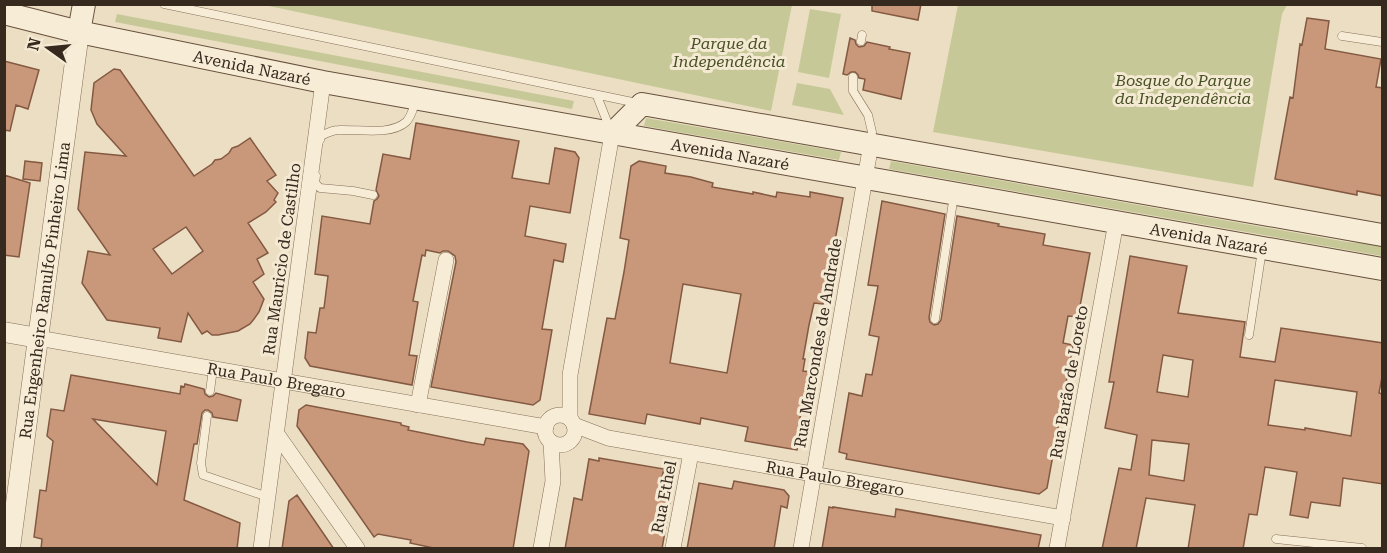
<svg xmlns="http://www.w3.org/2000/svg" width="1387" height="553" font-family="'Roboto Serif',serif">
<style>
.green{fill:#c6c997}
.building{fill:#c9987a;stroke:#835942;stroke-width:1.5;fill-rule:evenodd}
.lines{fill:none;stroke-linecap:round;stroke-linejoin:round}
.service-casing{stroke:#85705b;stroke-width:9}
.minor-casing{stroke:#85705b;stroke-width:16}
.tertiary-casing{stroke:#85705b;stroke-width:21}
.secondary-casing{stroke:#67513e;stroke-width:24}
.service{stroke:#f7ecd6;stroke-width:8}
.minor{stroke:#f7ecd6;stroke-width:15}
.tertiary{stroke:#f7ecd6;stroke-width:20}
.secondary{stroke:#f7ecd6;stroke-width:22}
.labels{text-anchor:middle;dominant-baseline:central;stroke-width:6;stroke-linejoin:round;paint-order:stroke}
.park-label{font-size:16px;font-style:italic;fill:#485126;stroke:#f4e9d2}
.street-label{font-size:16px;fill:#36291e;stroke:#f4e9d2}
</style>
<rect width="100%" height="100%" fill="#ecdec3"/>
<path class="green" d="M264,5h528l-21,106z
M958,5h329l-5,9 -29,173 -320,-55z
M810,9l31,5 -12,64 -31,-6z
M117,14l457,87 -2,8 -457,-87z
M797,83l33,6 14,26 -52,-10z
M646,118l195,34 -2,8 -195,-34z
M891,161l456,81 35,3v11l-493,-87z"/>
<path class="building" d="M872,4h49l-3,16 -46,-9z
M1307,18l22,3 -4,28 56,10 -5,28 7,1v108l-26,-5v4l-82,-16 15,-82 3,1 7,-54 2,1z
M850,38l5,2 1,4 3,3 5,-1 3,-4 23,5 -1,2 21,4 -9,46 -38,-9 2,-11 -6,-1 -1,-3 -3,-3h-4l-4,3 -4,-1z
M4,61l35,9 -11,39 -12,-4 -6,26 -6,-1z
M114,69l6,1 74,106 18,-12 3,-4 6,-1 8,-6 3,-5 6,-2 12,-8 26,37 -9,6 11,12 -4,7 2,2 -10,10 -18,11 20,30 -11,6 7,15 -11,8 11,17 -5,13 -5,7 -4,5 -12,7 -20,4h-6l-5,-4 -5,3 -14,-21 -7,29 -23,-4 2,-10 -53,-8 -25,-37 6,-32 22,4 -32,-46 7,-57 41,4 -29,-32 -6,-14 3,-27zM186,227l17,24 -31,23 -19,-25z
M416,123l103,18 -7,37 37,6 6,-36 20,4 4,6 -9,55 -40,-7 -5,30 41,8 -3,18 -9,-2 -12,69 10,1 -12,70 -7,5 -102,-18 25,-125 -1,-6 -7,-5h-5l-3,2 -14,-3 -1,6 -3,-1 -9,46 5,1 -9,53 8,1 -5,29 -102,-19 -5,-8 3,-26 8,1 4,-25h4l4,-32 -13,-2 7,-58 48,8 4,-23 3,-2 2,-3 -3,-6 7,-36 27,5z
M25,161l17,2 -2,18 -17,-2z
M639,161l27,5 -1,7 26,4 22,6 -1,4 41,7v-2l23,5 1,-5 33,5v-5l33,6 -20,106 -9,-1 -5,22 -6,34h2l-2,12 8,1 -3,15h-2l-6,31 2,1 -5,31 -52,-9 3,-14 -47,-9 -1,6 -53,-10 -2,10 -56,-10 18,-96 8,1 9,-47 5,-32 -9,-2 11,-72zM683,284l58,10 -14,79 -57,-10z
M4,175l26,8 -11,74 -15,-2z
M882,201l63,13 -16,104 1,4 4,3 4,-1 3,-4 16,-104 42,8 -1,2 47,8 -2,11 47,8 -12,64 -10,-1 -5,27 10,2 -26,143 -8,6 -193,-35 1,-5 -8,-2 10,-59 13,3 4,-22 6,1 7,-38 -10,-2 9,-49 -10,-1z
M1130,256l57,10 -9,47 67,9 -5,35 35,5 6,-34 102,15v29l-4,21 4,1v90l-40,-6 -3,28 -29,-4 -3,16 -18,-3 7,-43 -32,-5 -8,48 -8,-1 -6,35h-55l7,-44 -49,-7 -10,51h-34l17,-81 12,2 6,-35 -32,-7 9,-46h-5zM1163,355l30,5 -5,37 -31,-5zM1275,380l82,12 -6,44 -46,-8v2l-37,-5zM1152,440l37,4 -5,37 -35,-6z
M71,375l109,19 1,-8 3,1 1,-3 19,5 1,5 4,3 4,-1 3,-3 25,7 -4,21 -24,-4 -1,-4 -4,-3h-3l-3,3 -5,31h-3l-10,56 56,23 -3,26h-196l1,-10 -8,-2 6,-47 6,1 7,-50 -6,-5 4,-27 13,2zM93,419l73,12 -9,54z
M306,405l95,18v2l8,2 -1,3 59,12 17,3 2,-7 37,6 6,7 -16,98h-75l-28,-6 1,-3 -33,-6 -4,3 -77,-111 2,-16z
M599,458l65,11 -2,8 12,2 -12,70h-97l9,-51 8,2 7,-41 10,2z
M734,481l50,9 5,6 -2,12 -6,-2 -7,43h-87l12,-66 33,6z
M297,495l24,35 13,19h-52l7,-48z
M829,507l4,1v-1l62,10 1,-8 145,26 -3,14h-216z"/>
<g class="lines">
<defs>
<path id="service" d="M164,4l473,99
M1342,36l40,6
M861,41l1,-6
M853,77v14l15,24 4,17 -1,10
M597,96l13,33
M320,140l1,-4c6,-3 11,-6 18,-6 19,-1 51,6 67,-8 6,-6 7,-14 10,-22
M316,176l-1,7 5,5 33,3 20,4
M935,319l19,-124
M1249,335l13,-85
M210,391l3,-22
M207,416l-6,47 2,12 65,22
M1276,539l86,9"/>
<g id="minor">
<path id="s1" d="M38,338l508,89"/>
<path d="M418,405l28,-145"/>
<circle cx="560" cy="430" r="15"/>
<path d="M570,419v-44l42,-241"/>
<path id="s2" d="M574,425l34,13 455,80"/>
<path d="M277,434l80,114"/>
<path d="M261,548l62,-466"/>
<path d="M541,548l12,-67 -2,-39"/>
<path d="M673,548l18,-95"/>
<path d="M801,548l70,-404"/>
<path d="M1057,548l59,-326"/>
</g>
<g id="tertiary">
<path d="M4,332l34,6"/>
<path id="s3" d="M10,548l69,-516"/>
</g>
<g id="secondary">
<path id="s4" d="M4,13l75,19 244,50 1059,187"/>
<path d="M79,32l5,-28"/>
<path d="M612,134l30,-30 740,131"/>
</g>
</defs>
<use href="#service" class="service-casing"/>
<use href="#minor" class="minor-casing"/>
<use href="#tertiary" class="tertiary-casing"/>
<use href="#secondary" class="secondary-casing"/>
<use href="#service" class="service"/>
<use href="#minor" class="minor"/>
<use href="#tertiary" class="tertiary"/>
<use href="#secondary" class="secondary"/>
</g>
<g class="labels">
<g class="park-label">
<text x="729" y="43">Parque da<tspan x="729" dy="18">Independência</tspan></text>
<text x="1183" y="80">Bosque do Parque<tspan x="1183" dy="18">da Independência</tspan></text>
</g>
<g class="street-label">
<text stroke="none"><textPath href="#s4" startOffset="254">Avenida Nazaré</textPath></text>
<text stroke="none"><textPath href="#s4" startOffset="740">Avenida Nazaré</textPath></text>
<text stroke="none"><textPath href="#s4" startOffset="1226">Avenida Nazaré</textPath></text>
<text transform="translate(282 259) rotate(-82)">Rua Mauricio de Castilho</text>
<text stroke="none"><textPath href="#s3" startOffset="260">Rua Engenheiro Ranulfo Pinheiro Lima</textPath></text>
<text transform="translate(818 343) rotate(-80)">Rua Marcondes de Andrade</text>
<text stroke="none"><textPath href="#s1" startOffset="242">Rua Paulo Bregaro</textPath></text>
<text transform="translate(1069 382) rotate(-80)">Rua Barão de Loreto</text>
<text stroke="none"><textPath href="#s2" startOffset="267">Rua Paulo Bregaro</textPath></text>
<text transform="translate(664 497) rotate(-79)">Rua Ethel</text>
</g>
</g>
<rect width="1387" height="553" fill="none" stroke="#36291e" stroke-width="12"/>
<g transform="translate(48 48) rotate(285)" stroke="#f4e9d2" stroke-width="4.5" paint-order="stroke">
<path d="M0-4.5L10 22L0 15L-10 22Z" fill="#36291e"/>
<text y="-9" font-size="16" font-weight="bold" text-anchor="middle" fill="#36291e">N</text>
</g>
</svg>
